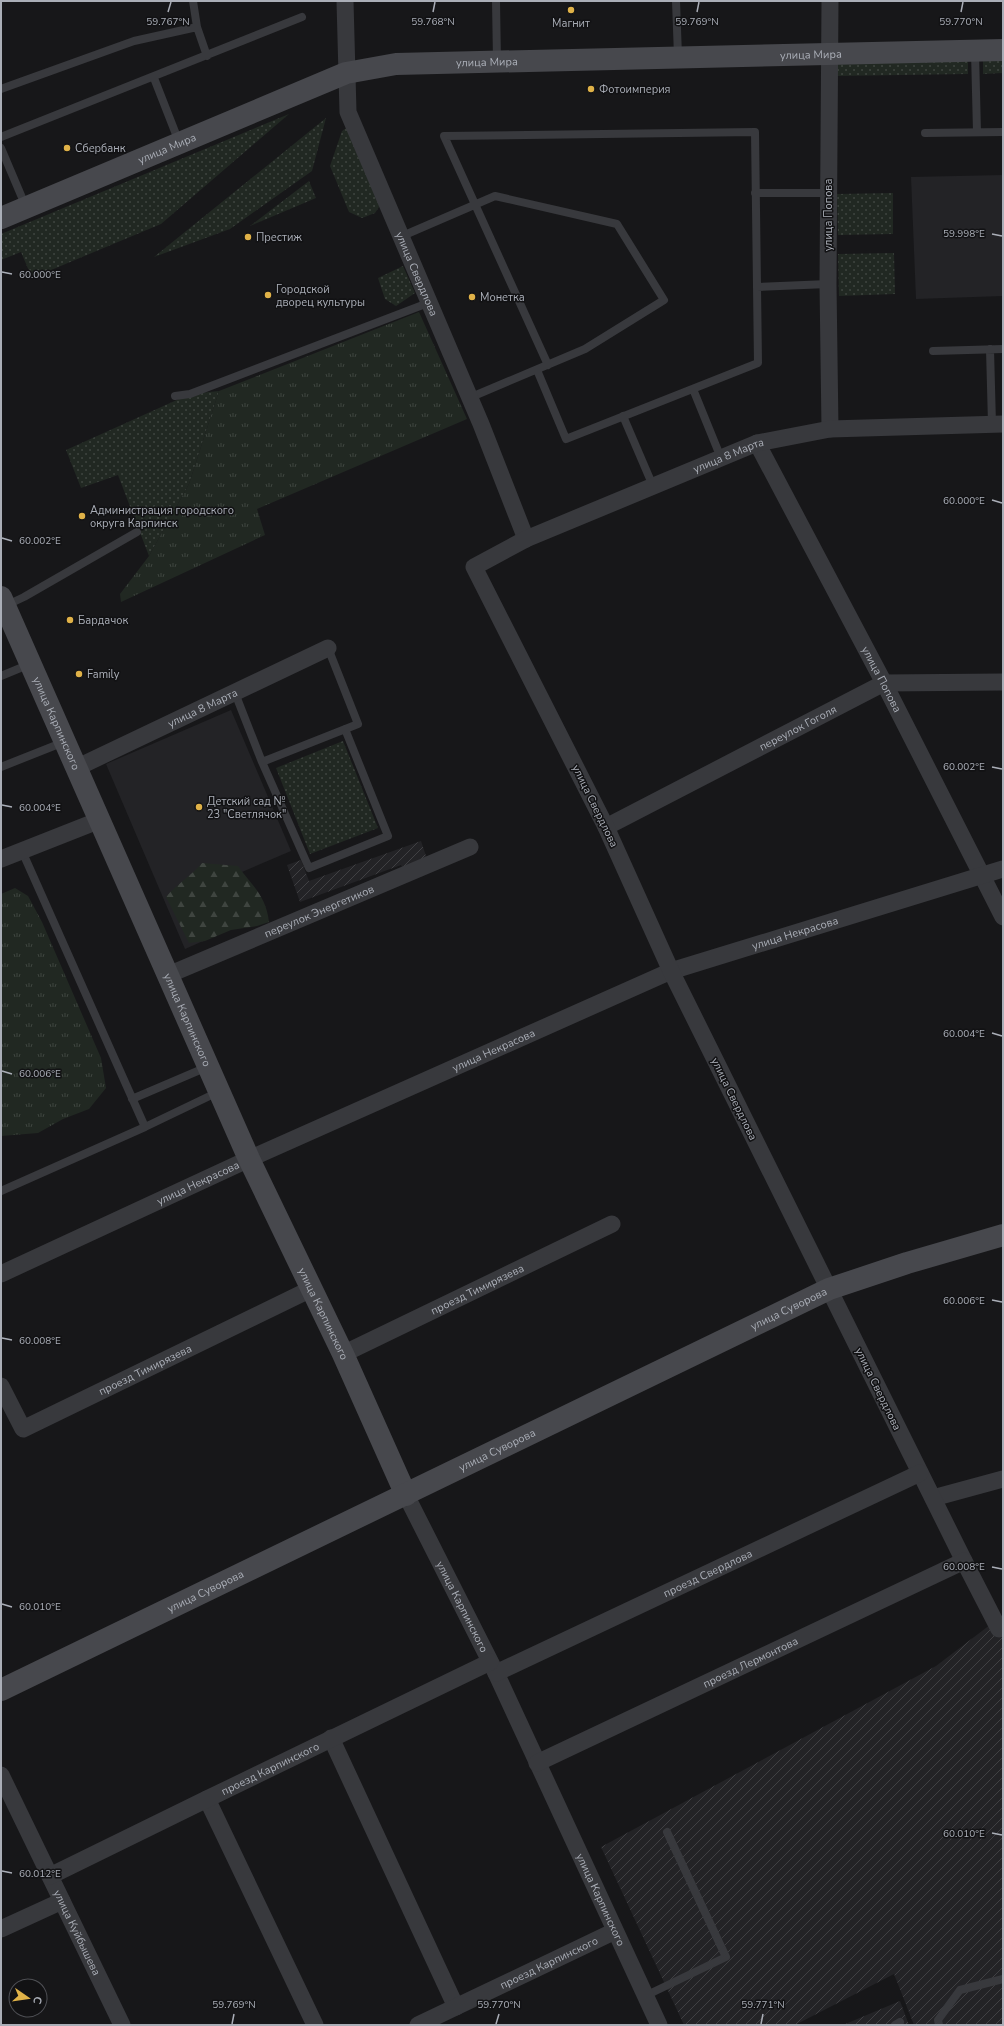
<svg xmlns="http://www.w3.org/2000/svg" width="1004" height="2026" font-family="'Nunito Sans',sans-serif">
<style>
.built{fill:#232326}
.industrial{fill:url(#industrial-furrows)}
.grass{fill:url(#grass-dots)}
.forest{fill:url(#forest-firs)}
.park{fill:url(#park-tufts)}
.lines{fill:none;stroke-linecap:round;stroke-linejoin:round}
.lane{stroke:#38393d;stroke-width:8}
.street{stroke:#38393d;stroke-width:17}
.secondary{stroke:#47484d;stroke-width:22}
.ticks{fill:none;stroke:#aaaeb7;stroke-width:1.5}
.poi-dot{fill:#e0b248;stroke:#121214;stroke-width:1.5}
.labels{text-anchor:middle;dominant-baseline:central;stroke-width:3;stroke-linejoin:round;paint-order:stroke}
.poi-label{font-size:11px;fill:#aaaeb7;stroke:#121214;text-anchor:start}
.street-label{font-size:11px;fill:#aaaeb7;stroke:#121214}
.ticks-label{font-size:10px;text-anchor:middle;fill:#aaaeb7;stroke:#121214;stroke-width:3;stroke-linejoin:round;paint-order:stroke}
</style>
<defs>
<pattern id="industrial-furrows" width="10" height="10" patternUnits="userSpaceOnUse"><rect width="10" height="10" fill="#232326"/><path d="M-1 1l2-2M0 10L10 0M9 11l2-2" fill="none" stroke="#404043"/></pattern>
<pattern id="grass-dots" width="8" height="8" patternUnits="userSpaceOnUse"><rect width="8" height="8" fill="#212822"/><path d="M2 2h.1M6 6h.1" fill="none" stroke="#3f4540" stroke-width="1.8" stroke-linecap="round"/></pattern>
<pattern id="forest-firs" width="22" height="20" patternUnits="userSpaceOnUse"><rect width="22" height="20" fill="#212822"/><path d="M5 1l3.5 6h-7zM16 11l3.5 6h-7z" fill="#3f4540"/></pattern>
<pattern id="park-tufts" width="24" height="20" patternUnits="userSpaceOnUse"><rect width="24" height="20" fill="#212822"/><path d="M3 7l-1-3M5 7V3M7 7l1-3M15 17l-1-3M17 17v-4M19 17l1-3" fill="none" stroke="#3f4540"/></pattern>
</defs>
<rect width="100%" height="100%" fill="#171719"/>
<path class="built" d="M1003,175v121l-87,3 -5,-122z
M231,710l60,141 -49,21 18,44 -75,33 -79,-185z"/>
<path class="industrial" d="M421,841l7,21 -24,9 -3,-6 -101,37 -13,-37 14,-5 8,21z
M1003,1615v410h-89l-20,-51 -99,51h-111l-83,-178 335,-181z
M900,2001l9,24h-66z"/>
<path class="grass" d="M1003,60v13l-20,1v-13z
M968,61v13l-132,2 -1,-13z
M289,114l-128,110 -129,54 -11,-26 -20,8v-26z
M326,118l-14,53 -82,58 -76,28z
M349,126l32,78 -6,9 -13,5 -13,-6 -19,-46 12,-35z
M309,181l7,17 -66,28z
M893,193v41l-55,1 -1,-41z
M894,253l1,41 -56,2 -1,-42z
M403,266l12,27 -19,13 -11,-7 -7,-21z
M219,391l-30,93 -40,72 -31,-81 -37,13 -15,-38 124,-56z
M343,741l35,87 -68,26 -34,-86z"/>
<path class="forest" d="M202,863l36,3c14,20 28,29 31,56l-12,4 -26,4 -26,11 -16,2 -23,-46c11,-13 25,-21 36,-34z"/>
<path class="park" d="M419,312l48,107 -210,90 8,26 -144,67 -1,-8 29,-38 40,-72 30,-93z
M15,888l13,8 14,26 59,136 5,30 -17,21 -26,10 -25,14 -37,3v-242z"/>
<g class="lines">
<path class="lane" d="M193,1l4,26 10,29
M496,1l1,60
M676,1l2,55
M975,52l2,80
M154,78l25,64
M1,89l133,-48 63,-14
M925,133l78,-1
M1,137l301,-120
M1,148l25,59
M755,193h74
M400,237l95,-41 122,28 47,76 -79,49 -116,49
M757,287l71,-3
M990,349l2,75
M933,351l70,-2
M537,370l29,69 192,-76 -3,-231 -311,4 104,229
M693,389l28,69
M175,396l15,-2 238,-91
M623,416l30,70
M5,606l19,-9 113,-65
M1,676l29,-12
M235,693l27,69 96,-38 -30,-76
M262,762l47,106 79,-32 -43,-107
M1,767l63,-25
M132,1099l75,-32
M145,1127l73,-35
M1,1191l144,-64 -123,-276
M645,1996l81,-39 -59,-125
M895,2025l5,-3
M939,2025l-1,-5 22,-30 43,-11"/>
<g class="street">
<path id="s1" d="M345,1l3,111 133,312 45,115"/>
<path d="M830,1l-2,283 2,145"/>
<path id="s2" d="M757,443l127,240 119,234"/>
<path id="s3" d="M76,768l252,-120"/>
<path id="s4" d="M606,827l278,-144 119,-1"/>
<path d="M1,859l99,-39"/>
<path id="s5" d="M168,975l302,-128"/>
<path id="s6" d="M1,1274l248,-115 422,-188 332,-102"/>
<path id="s7" d="M343,1354l269,-130"/>
<path id="s8" d="M1,1386l22,43 288,-140"/>
<path id="s9" d="M406,1495l90,178 163,352"/>
<path d="M933,1498l70,-19"/>
<path id="s10" d="M999,1629l-35,-68 -293,-590 -65,-144 -132,-260 52,-28 231,-96 73,-14 173,-5"/>
<path id="s11" d="M496,1673l424,-200"/>
<path d="M331,1738l125,269"/>
<path id="s12" d="M537,1763l427,-202"/>
<path id="s13" d="M1,1775l121,250"/>
<path d="M207,1799l108,226"/>
<path id="s14" d="M50,1876l157,-77 283,-137"/>
<path d="M1,1929l61,-28"/>
<path id="s15" d="M418,2025l197,-94"/>
</g>
<g class="secondary">
<path id="s16" d="M1,218l345,-145 50,-9 607,-14"/>
<path id="s17" d="M1,597l248,562 94,195 63,141"/>
<path id="s18" d="M1,1690l828,-401 78,-26 96,-28"/>
</g>
</g>
<path class="ticks" d="M168,12l3,-10M433,12l2,-10M697,12l2,-10M961,12l2,-10M992,234l10,2M2,272l10,2M992,500l10,3M2,538l10,3M992,767l10,2M2,805l10,2M992,1033l10,3M2,1071l10,3M992,1300l10,2M2,1338l10,2M992,1567l10,2M2,1604l10,3M992,1833l10,2M2,1871l10,2M232,2024l2,-10M496,2024l3,-10M761,2024l2,-10"/>
<g class="poi-dot">
<circle cx="571" cy="10" r="4"/>
<circle cx="591" cy="89" r="4"/>
<circle cx="67" cy="148" r="4"/>
<circle cx="248" cy="237" r="4"/>
<circle cx="268" cy="295" r="4"/>
<circle cx="472" cy="297" r="4"/>
<circle cx="82" cy="516" r="4"/>
<circle cx="70" cy="620" r="4"/>
<circle cx="79" cy="674" r="4"/>
<circle cx="199" cy="807" r="4"/>
</g>
<g class="labels">
<g class="poi-label">
<text x="571" y="23" text-anchor="middle">Магнит</text>
<text x="599" y="89">Фотоимперия</text>
<text x="75" y="148">Сбербанк</text>
<text x="256" y="237">Престиж</text>
<text x="276" y="289">Городской<tspan x="276" dy="13">дворец культуры</tspan></text>
<text x="480" y="297">Монетка</text>
<text x="90" y="510">Администрация городского<tspan x="90" dy="13">округа Карпинск</tspan></text>
<text x="78" y="620">Бардачок</text>
<text x="87" y="674">Family</text>
<text x="207" y="801">Детский сад №<tspan x="207" dy="13">23 "Светлячок"</tspan></text>
</g>
<g class="street-label">
<text stroke="none"><textPath href="#s16" startOffset="840">улица Мира</textPath></text>
<text stroke="none"><textPath href="#s16" startOffset="516">улица Мира</textPath></text>
<text stroke="none"><textPath href="#s16" startOffset="180">улица Мира</textPath></text>
<text transform="translate(828 215) rotate(-90)">улица Попова</text>
<text stroke="none"><textPath href="#s1" startOffset="287">улица Свердлова</textPath></text>
<text stroke="none"><textPath href="#s10" startOffset="1463">улица 8 Марта</textPath></text>
<text stroke="none"><textPath href="#s2" startOffset="267">улица Попова</textPath></text>
<text stroke="none"><textPath href="#s3" startOffset="140">улица 8 Марта</textPath></text>
<text stroke="none"><textPath href="#s17" startOffset="138">улица Карпинского</textPath></text>
<text stroke="none"><textPath href="#s4" startOffset="216">переулок Гоголя</textPath></text>
<text transform="translate(595 806) rotate(64)">улица Свердлова</text>
<text stroke="none"><textPath href="#s5" startOffset="164">переулок Энергетиков</textPath></text>
<text stroke="none"><textPath href="#s6" startOffset="865">улица Некрасова</textPath></text>
<text stroke="none"><textPath href="#s17" startOffset="462">улица Карпинского</textPath></text>
<text stroke="none"><textPath href="#s6" startOffset="541">улица Некрасова</textPath></text>
<text transform="translate(734 1099) rotate(64)">улица Свердлова</text>
<text stroke="none"><textPath href="#s6" startOffset="217">улица Некрасова</textPath></text>
<text stroke="none"><textPath href="#s7" startOffset="149">проезд Тимирязева</textPath></text>
<text stroke="none"><textPath href="#s18" startOffset="875">улица Суворова</textPath></text>
<text stroke="none"><textPath href="#s17" startOffset="786">улица Карпинского</textPath></text>
<text stroke="none"><textPath href="#s8" startOffset="184">проезд Тимирязева</textPath></text>
<text transform="translate(878 1389) rotate(64)">улица Свердлова</text>
<text stroke="none"><textPath href="#s18" startOffset="551">улица Суворова</textPath></text>
<text stroke="none"><textPath href="#s11" startOffset="234">проезд Свердлова</textPath></text>
<text stroke="none"><textPath href="#s18" startOffset="227">улица Суворова</textPath></text>
<text stroke="none"><textPath href="#s9" startOffset="125">улица Карпинского</textPath></text>
<text stroke="none"><textPath href="#s12" startOffset="236">проезд Лермонтова</textPath></text>
<text stroke="none"><textPath href="#s14" startOffset="245">проезд Карпинского</textPath></text>
<text stroke="none"><textPath href="#s9" startOffset="449">улица Карпинского</textPath></text>
<text stroke="none"><textPath href="#s13" startOffset="175">улица Куйбышева</textPath></text>
<text stroke="none"><textPath href="#s15" startOffset="145">проезд Карпинского</textPath></text>
</g>
</g>
<g class="ticks-label">
<text x="168" y="25">59.767°N</text>
<text x="433" y="25">59.768°N</text>
<text x="697" y="25">59.769°N</text>
<text x="961" y="25">59.770°N</text>
<text x="964" y="237">59.998°E</text>
<text x="40" y="278">60.000°E</text>
<text x="964" y="504">60.000°E</text>
<text x="40" y="544">60.002°E</text>
<text x="964" y="770">60.002°E</text>
<text x="40" y="811">60.004°E</text>
<text x="964" y="1037">60.004°E</text>
<text x="40" y="1077">60.006°E</text>
<text x="964" y="1304">60.006°E</text>
<text x="40" y="1344">60.008°E</text>
<text x="964" y="1570">60.008°E</text>
<text x="40" y="1610">60.010°E</text>
<text x="964" y="1837">60.010°E</text>
<text x="40" y="1877">60.012°E</text>
<text x="234" y="2008">59.769°N</text>
<text x="499" y="2008">59.770°N</text>
<text x="763" y="2008">59.771°N</text>
</g>
<rect width="1004" height="2026" fill="none" stroke="#aaaeb7" stroke-width="4"/>
<g transform="translate(28 1998) rotate(103)"><circle r="19" fill="#121214" stroke="#4f5055"/>
<path d="M0-3L7 15L0 10L-7 15Z" fill="#e0b248"/>
<text y="-6" font-size="11" font-weight="bold" text-anchor="middle" fill="#aaaeb7">С</text>
</g>
</svg>
